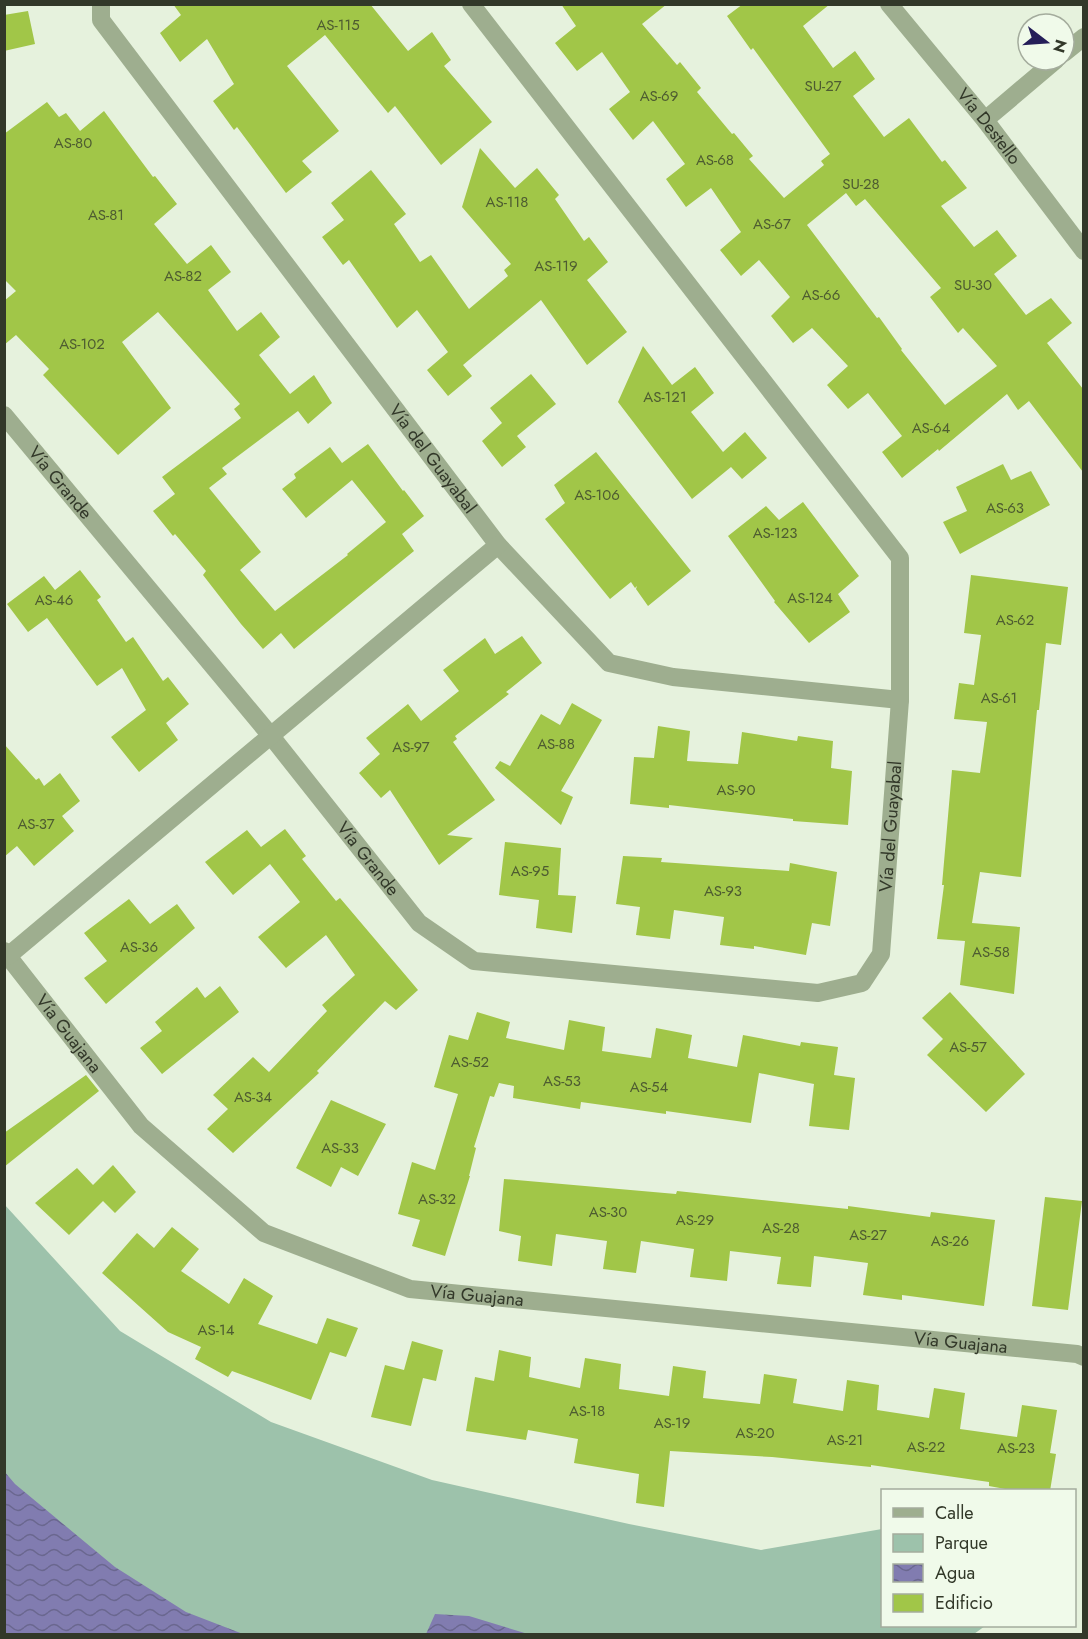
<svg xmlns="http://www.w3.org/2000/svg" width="1088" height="1639" font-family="Jost,sans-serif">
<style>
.green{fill:#9dc2ab}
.water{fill:url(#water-waves)}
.building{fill:#a1c648;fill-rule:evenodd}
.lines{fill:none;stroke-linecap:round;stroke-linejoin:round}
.street{stroke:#9eae8f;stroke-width:18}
.labels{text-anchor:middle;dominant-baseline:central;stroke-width:4.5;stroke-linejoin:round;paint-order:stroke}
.number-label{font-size:15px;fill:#4e5c31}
.street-label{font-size:18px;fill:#323829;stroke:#f0faea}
</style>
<defs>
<pattern id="water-waves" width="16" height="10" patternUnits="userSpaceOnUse" patternTransform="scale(1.5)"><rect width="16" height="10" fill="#817cb0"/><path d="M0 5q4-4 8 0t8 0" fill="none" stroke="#6a678f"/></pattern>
</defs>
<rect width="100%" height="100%" fill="#e6f2dd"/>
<path class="green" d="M4,1204l116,127 151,91 161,58 197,44 132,26 121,-21v97h103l-11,8h-969z"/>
<path class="water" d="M4,1471l11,13 100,83 71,45 57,22h-238z
M435,1614l34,2 59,18h-102z"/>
<path class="building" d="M173,4h197l38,47 24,-19 19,28 -7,6 48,56 -51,43 -46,-59 -7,7 -63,-78 -38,31 52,65 -37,30 10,11 -26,21 -49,-66 -3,3 -21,-29 21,-17 -27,-45 -27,23 -20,-29 21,-18z
M561,4h106l-25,20 35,41 3,-3 21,26 -4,4 35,42 2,-1 19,23 -4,3 35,39 40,-33 -3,-4 9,-7 -77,-106 -2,2 -24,-34 16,-12h87l-27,22 30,42 22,-17 20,28 -22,17 31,41 25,-19 33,44 3,-2 22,28 -26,18 33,41 23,-17 20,26 -23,18 32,41 25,-17 21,25 -25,20 36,46v83l-54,-71 -11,9 -11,-16 -68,57 -1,-2 -36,29 -20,-26 20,-16 -34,-43 -20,16 -21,-24 21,-19 -36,-38 -19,15 -22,-27 19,-19 -31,-37 -18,16 -21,-26 21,-18 -30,-44 -25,19 -20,-28 19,-15 -32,-43 -20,19 -24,-31 21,-17 -28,-40 -25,19 -22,-28 21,-17zM846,193l10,13 9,-7 76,89 -11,9 28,36 5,-5 34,38 -52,39 -44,-55 1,-1 -23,-32 -2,1 -70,-93z
M28,11l7,33 -31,7v-36z
M47,102l12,15 7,-4 14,18 24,-20 49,66 2,-1 22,28 -23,20 33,40 24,-19 20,27 -23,18 29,41 24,-19 19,25 -21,18 31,39 24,-19 18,28 -24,21 -10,-13 -76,57 5,6 -18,14 52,64 -21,18 35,41 73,-56 -1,-1 39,-32 -34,-42 -46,38 -24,-29 14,-11 -2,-4 36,-27 12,16 26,-19 35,47 1,-1 20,26 -22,18 12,17 -120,98 -13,-16 -18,16 -22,-25 -38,-49 3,-4 -31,-37 -2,2 -20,-25 22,-17 -13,-17 79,-59 -7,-9 6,-5 -82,-92 -36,30 49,66 -53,47 -75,-80 6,-6 -33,-34 -12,10v-44l12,-10 -12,-12v-145z
M480,148l35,40 22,-20 22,27 -4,4 29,42 5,-4 19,25 -21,18 40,52 -40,33 -46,-65 -78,65 9,11 -24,20 -21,-26 21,-18 -31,-42 -20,18 -48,-68 -6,5 -21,-28 22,-17 -13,-17 40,-33 35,44 -12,10 26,38 11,-7 38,54 39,-33 -4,-6 7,-6 -49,-57z
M643,346l29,39 23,-18 19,26 -23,19 32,40 22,-20 22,26 -25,21 -11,-12 -39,32 -74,-97z
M531,374l25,30 -39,32 9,11 -24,20 -20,-26 20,-18 -12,-15z
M596,452l95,119 -43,35 -12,-17 1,-3 -2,2 -4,-6 -21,17 -65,-80 20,-16 -11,-18z
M1003,464l8,16 20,-9 19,34 -90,49 -17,-32 24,-11 -11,-24z
M803,502l56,74 -21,18 12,18 -41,31 -35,-41 1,-1 -47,-65 38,-30 13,14z
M80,570l21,27 -4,3 29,42 7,-5 30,44 5,-4 21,27 -23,19 12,17 -39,32 -28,-35 35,-27 -24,-42 -25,18 -50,-68 -19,14 -21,-28 37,-28 11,14z
M971,575l97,12 -7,58 -15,-2 -7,67h-2l-16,167 -41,-5 -8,51 48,4 -6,67 -54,-9 5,-44 -28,-2 7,-54h-2l10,-115 28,3 7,-51 -33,-3 5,-36 15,2 7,-50 -17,-2z
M522,636l20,27 -36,29 3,2 -54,42 2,3 -4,3 42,58 -48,35 26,3 -34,27 -49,-75 -9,8 -22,-25 21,-19 -14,-16 42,-34 13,17 38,-30 -16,-21 42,-32 10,16z
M572,703l30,17 -41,71 12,6 -12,28 -66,-57 5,-7 10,5 31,-52 19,11z
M658,726l32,5 -3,30 51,3 4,-32 55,9 1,-5 35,5 -2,27 21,3 -4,54 -55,-4v-2l-124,-14v3l-39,-4 4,-47 20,1z
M4,744l32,36 3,-2 5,8 16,-13 20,28 -18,15 12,15 -40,35 -17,-20 -13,11z
M285,829l21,27 -4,3 34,42 4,-3 78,92 -22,20 -11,-9 -68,70 2,2 -86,80 -26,-24 21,-20 -15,-14 40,-38 16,15 58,-61 -5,-6 33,-30 -29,-40 -40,33 -28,-31 42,-35 -30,-38 -37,31 -28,-33 42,-32 14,17z
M505,842l56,6 -3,47 18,1 -4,37 -36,-5 3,-28 -40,-5z
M623,856l39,2 -1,4 128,9 1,-8 47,9 -7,54 -18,-3 -6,32 -52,-9v3l-34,-4 4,-28 -50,-7 -4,29 -34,-4 4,-28 -24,-3z
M129,899l21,25 27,-20 18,24 -89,76 -22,-26 23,-17 -23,-28z
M220,986l19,26 -77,62 -22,-26 22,-17 -7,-9 42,-35 8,11z
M950,992l75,82 -39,38 -59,-57 16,-16 -21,-21z
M477,1012l33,10 -4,16 58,12 5,-30 36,7 -3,24 49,7 5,-30 36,7 -4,23 49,9 6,-32 57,11 1,-4 37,5 -4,28 21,3 -6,52 -40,-4 5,-42 -55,-11 -8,50 -85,-12v3l-85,-12 -1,7 -67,-11 1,-12 -15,-3 -5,14 -4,-1 -16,51 2,1 -7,28h1l-25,80 -33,-10 8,-26 -22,-6 14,-52 23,8 23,-76 -24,-7 15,-52 19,5z
M86,1075l13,16 -95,76v-34z
M331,1100l55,24 -28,52 -17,-9 -10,20 -35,-19z
M113,1165l23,27 -21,21 -12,-12 -34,34 -34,-32 42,-35 16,17z
M504,1179l172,15 1,-3 171,18v-3l82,11 1,-5 64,8 -11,86 -82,-11v5l-39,-5 5,-32 -54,-7 -3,31 -34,-3 4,-27 -51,-6 -3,30 -37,-4 4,-28 -53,-8 -5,32 -33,-4 4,-28 -51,-7 -4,32 -34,-5 3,-25 -22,-5z
M1045,1197l37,4 -14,109 -36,-4z
M172,1227l27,22 -18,22 48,33 15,-26 29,18 -15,28 59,20 10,-26 31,10 -12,29 -16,-5 -19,48 -79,-29 -4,6 -33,-18 6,-12 -33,-15 -66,-59 35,-40 17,15z
M412,1341l31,9 -7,31 -13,-3 -12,48 -40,-9 14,-52 19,5z
M499,1350l32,7 -2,20 51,11 5,-30 36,6 -2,25 50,7 4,-30 33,5 -3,27 57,6 4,-30 33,5 -4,24 50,8 4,-31 32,5 -2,25 52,8 5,-30 31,5 -5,36 57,8 5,-32 35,5 -7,43 6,1 -6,37h-34l-27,-5v-4l-118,-17v2l-99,-10 -102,-6 -6,56 -28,-4 3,-29 -65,-11 4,-24 -50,-9 -2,10 -60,-9 9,-54 19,4z"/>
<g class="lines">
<g class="street">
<path id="s1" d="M101,4v16l397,525 111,118 64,14 227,23"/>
<path id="s2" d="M889,4l96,116 99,131"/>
<path d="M1064,53l20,-16"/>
<path d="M985,120l71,-60"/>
<path id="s3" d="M4,415l267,321 148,187 55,38 344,32 44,-10 19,-29 19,-254v-142l-429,-554"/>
<path id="s4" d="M4,951l137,175 123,107 146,56 667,65 7,3"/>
<path d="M8,956l490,-411"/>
</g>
</g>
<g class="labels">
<g class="number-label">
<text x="338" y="25">AS-115</text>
<text x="823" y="86">SU-27</text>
<text x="659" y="96">AS-69</text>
<text x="73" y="143">AS-80</text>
<text x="715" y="160">AS-68</text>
<text x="861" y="184">SU-28</text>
<text x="507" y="202">AS-118</text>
<text x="106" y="215">AS-81</text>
<text x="772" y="224">AS-67</text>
<text x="556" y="266">AS-119</text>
<text x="183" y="276">AS-82</text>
<text x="973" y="285">SU-30</text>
<text x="821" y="295">AS-66</text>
<text x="82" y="344">AS-102</text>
<text x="665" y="397">AS-121</text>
<text x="931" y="428">AS-64</text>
<text x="597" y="495">AS-106</text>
<text x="1005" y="508">AS-63</text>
<text x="775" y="533">AS-123</text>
<text x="810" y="598">AS-124</text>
<text x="54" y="600">AS-46</text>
<text x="1015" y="620">AS-62</text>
<text x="999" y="698">AS-61</text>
<text x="556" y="744">AS-88</text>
<text x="411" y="747">AS-97</text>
<text x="736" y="790">AS-90</text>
<text x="36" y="824">AS-37</text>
<text x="530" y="871">AS-95</text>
<text x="723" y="891">AS-93</text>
<text x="139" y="947">AS-36</text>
<text x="991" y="952">AS-58</text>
<text x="968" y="1047">AS-57</text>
<text x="470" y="1062">AS-52</text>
<text x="562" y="1081">AS-53</text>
<text x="649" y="1087">AS-54</text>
<text x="253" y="1097">AS-34</text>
<text x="340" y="1148">AS-33</text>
<text x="437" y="1199">AS-32</text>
<text x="608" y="1212">AS-30</text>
<text x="695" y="1220">AS-29</text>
<text x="781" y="1228">AS-28</text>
<text x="868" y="1235">AS-27</text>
<text x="950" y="1241">AS-26</text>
<text x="216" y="1330">AS-14</text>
<text x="587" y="1411">AS-18</text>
<text x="672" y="1423">AS-19</text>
<text x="755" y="1433">AS-20</text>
<text x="845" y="1440">AS-21</text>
<text x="926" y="1447">AS-22</text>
<text x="1016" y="1448">AS-23</text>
</g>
<g class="street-label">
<text stroke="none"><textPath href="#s2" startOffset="158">Vía Destello</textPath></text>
<text stroke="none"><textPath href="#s1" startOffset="566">Vía del Guayabal</textPath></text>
<text stroke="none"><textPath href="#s3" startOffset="88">Vía Grande</textPath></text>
<text stroke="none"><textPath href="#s3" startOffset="1276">Vía del Guayabal</textPath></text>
<text stroke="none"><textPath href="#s3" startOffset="574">Vía Grande</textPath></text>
<text stroke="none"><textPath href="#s4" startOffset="105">Vía Guajana</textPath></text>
<text stroke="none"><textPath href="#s4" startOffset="609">Vía Guajana</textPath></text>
<text stroke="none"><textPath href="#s4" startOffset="1095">Vía Guajana</textPath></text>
</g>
</g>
<rect width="1088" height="1639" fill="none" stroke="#323829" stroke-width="12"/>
<rect x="881" y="1489" width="195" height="138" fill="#f0faea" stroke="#a4ac9d" stroke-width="1.5"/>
<rect x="893" y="1508" width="30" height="9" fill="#9eae8f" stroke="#a4ac9d" stroke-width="1.5"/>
<text x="935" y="1519" font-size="18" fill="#323829">Calle</text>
<rect x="893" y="1534" width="30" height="18" fill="#9dc2ab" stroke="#a4ac9d" stroke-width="1.5"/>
<text x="935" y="1549" font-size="18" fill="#323829">Parque</text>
<rect x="893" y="1564" width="30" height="18" fill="url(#water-waves)" stroke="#a4ac9d" stroke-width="1.5"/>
<text x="935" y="1579" font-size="18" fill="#323829">Agua</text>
<rect x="893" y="1594" width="30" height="18" fill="#a1c648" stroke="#a4ac9d" stroke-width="1.5"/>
<text x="935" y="1609" font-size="18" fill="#323829">Edificio</text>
<g transform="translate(1046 42) rotate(107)"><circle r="28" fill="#f0faea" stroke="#a4ac9d" stroke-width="1.5"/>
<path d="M0-4.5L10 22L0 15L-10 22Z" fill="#251e59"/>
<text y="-9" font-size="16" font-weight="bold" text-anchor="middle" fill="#323829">N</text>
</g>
</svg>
